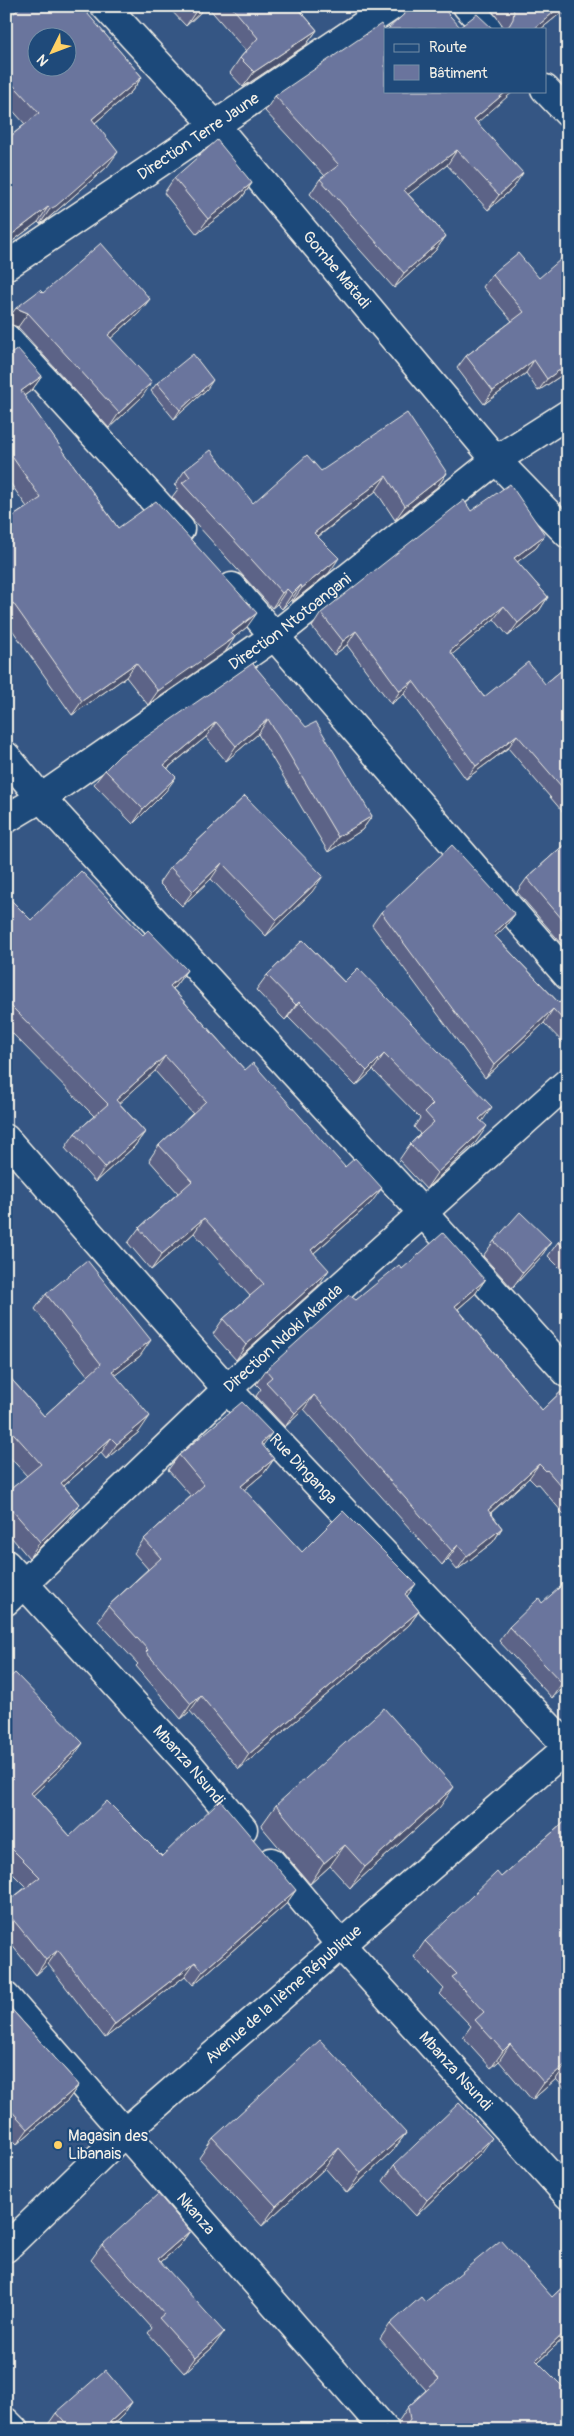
<svg xmlns="http://www.w3.org/2000/svg" width="574" height="2436" font-family="Pangolin,sans-serif">
<style>
.lines{fill:none;stroke-linecap:round;stroke-linejoin:round}
.street-casing{stroke:#f4f1e8;stroke-width:31}
.secondary-casing{stroke:#f4f1e8;stroke-width:31}
.street{stroke:#1f4a7a;stroke-width:28}
.secondary{stroke:#1f4a7a;stroke-width:28}
.wall{fill:#5b6487;stroke:#f4f1e8}
.shaded-wall{fill:#4a516e;stroke:#f4f1e8}
.building{fill:#6a749d;stroke:#f4f1e8;fill-rule:evenodd}
.poi-dot{fill:#ffd166;stroke:#1f4a7a;stroke-width:2}
.labels{text-anchor:middle;dominant-baseline:central;stroke-width:4.5;stroke-linejoin:round;paint-order:stroke}
.street-label{font-size:16px;fill:#f4f1e8;stroke:#1f4a7a}
.poi-label{font-size:16px;fill:#f4f1e8;stroke:#1f4a7a;text-anchor:start}
</style>
<rect width="100%" height="100%" fill="#355684"/>
<filter id="ink" filterUnits="userSpaceOnUse"><feTurbulence type="fractalNoise" baseFrequency=".02" numOctaves="2"/><feDisplacementMap in="SourceGraphic" scale="10" xChannelSelector="R" yChannelSelector="G"/><feConvolveMatrix kernelMatrix="1 2 1 2 8 2 1 2 1" color-interpolation-filters="sRGB"/></filter>
<g filter="url(#ink)">
<g class="lines">
<defs>
<g id="street">
<path id="s1" d="M105,6l110,119 281,335 72,74"/>
<path d="M467,6l21,23"/>
<path d="M545,89l23,24"/>
<path id="s2" d="M6,266l386,-260"/>
<path d="M6,338l174,191"/>
<path d="M232,587l336,389"/>
<path d="M6,756l35,42 382,415 145,161"/>
<path id="s3" d="M6,819l35,-21 235,-163 220,-175 72,-46"/>
<path id="s4" d="M6,1139l221,250 341,358"/>
<path id="s5" d="M6,1564l181,198 56,67"/>
<path id="s6" d="M6,1601l221,-212 341,-307"/>
<path id="s7" d="M271,1862l69,82 228,251"/>
<path id="s8" d="M6,1997l379,433"/>
<path d="M6,2422l8,8"/>
</g>
<g id="secondary">
<path id="s9" d="M6,2248l118,-115 444,-386"/>
</g>
</defs>
<use href="#street" class="street-casing"/>
<use href="#secondary" class="secondary-casing"/>
<use href="#street" class="street"/>
<use href="#secondary" class="secondary"/>
</g>
<path class="wall" d="M22,6h60l-1,1 61,70 -11,15 -36,31 12,44 -62,54 -5,3 -2,-2 -32,24v-106l19,-16 -19,-21v-83z
M167,6h40l-21,20z
M207,6h89l21,24 -11,15 -63,42 -13,-14 10,-15 6,-7z
M493,6h75v14l-6,-8 -21,17h-38v-3l-12,-17z
M275,96l202,26 36,66 -25,22 -41,-45 -39,29 38,42 -11,15 -41,37 -84,-94 10,-15 5,-3 -60,-65z
M174,178l78,5 -11,16 -44,35 -33,-41z
M492,274l47,4 29,93 -30,20 -12,-18 -42,31 -27,-36 9,-12 46,-35 -29,-34z
M43,293l96,20 -28,25 31,59 -33,31 -91,-101 -12,-4z
M6,357l36,19 -10,14 -8,6 94,132 129,99 -13,10 -9,15 -77,53 -22,-28 -54,38 -66,-94v-100l21,-14 -21,-30z
M157,383l50,6 -33,30 -23,-28z
M185,470l68,33 68,-32 126,2 -10,14 -42,33 -19,-29 -58,46 11,36 -37,29 -1,-2 -9,9 -5,-5 -5,4 -100,-111 6,-8 -3,-4z
M471,511l74,24 -9,13 -19,14 31,35 -9,14 -31,25 -14,-17 -42,35 32,43 61,-13 23,-19v153l-60,-70 -42,31 -62,-85 -13,10 -44,-59 -13,10 -22,-28 9,-14z
M256,661l-3,3 119,152 -10,14 -34,22 -70,-118 -32,27 -20,-24 -38,31 -2,23 -33,33 -39,-40 11,-14z
M245,796l67,96 -46,44 -55,-57 -29,27 -23,-23 11,-16z
M568,841v110l-51,-59 10,-14z
M6,895l25,25 112,15 44,35 -11,15 -3,4 72,81 126,133 -57,50 4,33 -82,74 -23,-26 10,-15 27,-23 -56,-63 -43,37 -23,-27 11,-15 39,-35 -29,-33 10,-15 34,-31 -38,-43 -36,32 26,29 -11,15 -39,35 -30,-34 10,-15 19,-17 -88,-89z
M381,912l134,2 -10,13 -10,9 64,67 9,-8v53l-24,-25 -59,55 -113,-153z
M303,940l179,182 -6,20 -50,47 -27,-29 11,-16 10,-10 -6,-7 6,-9 -47,-48 -17,16 -68,-69 -3,3 -29,-30 11,-15z
M568,1232v44l-20,-20 10,-14z
M494,1241l57,1 -11,16 -28,30 -29,-32z
M402,1269l83,11 -10,14 -17,15 84,101 26,-25v134l-30,-35 -2,1 -7,-7 -38,35 11,15 -9,14 -36,28 -9,-11 -6,6 -138,-156 -19,18 -29,-31 5,-7 -5,-5 10,-14 90,-70z
M46,1294l94,62 -25,19 24,57 -33,27 -5,-6 -37,33 15,18 -11,15 -39,39 -23,-27v-38l21,-17 -21,-23v-80l38,43 44,-40 -53,-67z
M263,1446l11,13 -10,14 -20,17 58,62 105,44 12,15 -10,14 -170,144 -49,-58 -9,8 -45,-53 2,-2 -40,-43 10,-15 40,-37 -14,-16 10,-14 47,-43 -23,-26 11,-15z
M542,1603l26,80 -16,15 -53,-57 10,-14z
M6,1681l67,76 -40,38 37,41 92,20 134,34 -10,14 -93,81 -8,-9 -80,62 -57,-74 -12,11 -30,-37v-35l20,-16 -20,-20z
M276,1805l164,2 -90,81 -20,-22 -20,18 -49,-58z
M568,1819v273l-12,-13 -24,21 -33,-39 -8,7 -28,-31 8,-11 -31,-32 4,-5 -30,-32 11,-16 76,-64z
M6,2003l73,82 -11,15 -51,44 -11,-11z
M406,2133l-14,19 -45,41 -22,-25 -63,58 -63,-68 14,-20z
M481,2153l-65,63 -33,-35 11,-16z
M190,2231l-11,15 -18,16 52,85 -29,26 -36,-40 4,-5 -61,-68 11,-15z
M568,2282v52l-30,28 30,68h-169l-1,-8 10,-15 18,-17 -46,-51 10,-15 35,-22 127,-5z
M132,2402l-9,13 -11,10 4,5h-66l-3,-4 9,-13z"/>
<path class="shaded-wall" d="M201,6h6l-21,20 10,-15z
M561,6h5l-4,6 -21,17h-7z
M317,30l-11,15 -63,42 11,-15z
M142,77l-11,15 -49,42 10,-15z
M507,91h7l-50,43 10,-15z
M457,150l-10,15 -53,40 10,-15z
M118,152l-11,15 -62,54 -5,3 10,-15z
M523,173l-10,15 -25,22 11,-15z
M252,183l-11,16 -44,35 11,-15z
M48,207l-10,15 -32,24v-7z
M446,236l-11,15 -41,37 10,-15z
M150,299l-11,14 -41,37 10,-15z
M16,308l12,5 -10,14 -12,-4v-1z
M534,360l-8,13 -42,31 9,-13z
M568,364v7l-30,20 9,-12z
M42,376l-10,14 -21,15 10,-14z
M213,380l-6,9 -33,30 6,-9z
M152,382l-10,15 -33,31 10,-15z
M447,473l-10,14 -42,33 10,-14z
M386,476l-10,15 -72,56 10,-14z
M545,535l-9,13 -31,23 9,-13z
M339,558l-10,15 -37,29 10,-14z
M301,585l-10,15 -9,9 10,-15z
M287,589l-10,15 -5,4 10,-15z
M548,597l-9,14 -31,25 10,-13z
M13,603l-7,10v-5z
M504,606l-10,13 -53,45 9,-13z
M257,613l-10,14 -20,16 8,-6 -10,15 -77,53 10,-14z
M356,631l-9,14 -13,10 9,-14z
M136,663l-10,14 -54,38 10,-14z
M413,681l-9,13 -13,10 9,-13z
M268,719l-10,15 -32,27 10,-15z
M216,722l-10,15 -52,42 10,-14z
M517,735l-9,13 -42,31 10,-13z
M176,777l-10,14 -33,33 10,-15z
M372,816l-10,14 -34,22 10,-15z
M222,863l-11,16 -29,27 11,-15z
M323,876l-11,16 -46,44 11,-16z
M515,914l-10,13 -21,20 9,-13z
M187,970l-11,15 -16,17 10,-16z
M299,1002l-11,15 -3,3 11,-15z
M553,1009l-9,14 -59,55 9,-13z
M384,1054l-11,16 -17,16 11,-15z
M165,1056l-10,15 -49,44 10,-15z
M492,1107l-11,16 -2,-4z
M487,1126l-11,16 -50,47 11,-16z
M145,1132l-11,15 -39,35 10,-15z
M382,1188l-11,15 -71,62 11,-15z
M204,1218l-10,15 -43,37 11,-16z
M551,1242l-11,16 -28,30 11,-15z
M329,1270l-11,16 -82,74 10,-15z
M485,1280l-10,14 -30,26 10,-14z
M151,1340l-11,16 -39,30 11,-15z
M314,1395l-10,14 -19,18 10,-14z
M150,1416l-11,16 -33,27 11,-15z
M272,1433l-11,15v-5z
M111,1438l-10,15 -51,45 11,-15z
M274,1459l-10,14 -33,28 10,-15z
M539,1464l-10,14 -51,46 10,-14z
M79,1504l-11,15 -39,39 11,-16z
M502,1528l-9,14 -36,28 10,-14z
M458,1545l-10,14 -6,6 10,-14z
M416,1584l-11,15v-5z
M419,1611l-10,14 -170,144 10,-15z
M568,1678v5l-16,15 10,-15z
M201,1696l-11,15 -9,8 10,-15z
M83,1743l-10,14 -52,50 10,-14z
M454,1787l-14,20 -90,81 15,-21z
M345,1845l-15,21 -20,18 14,-21z
M296,1890l-10,14 -93,81 10,-14z
M58,1950l-10,14 -12,11 10,-15z
M195,1962l-10,14 -80,62 10,-14z
M510,2044l-11,17 -8,7 12,-17z
M568,2062l-12,17 -24,21 12,-17z
M79,2085l-11,15 -51,44 11,-15z
M406,2133l-14,19 -45,41 14,-20z
M492,2138l-11,15 -65,63 11,-16z
M339,2148l-14,20 -63,58 14,-20z
M190,2231l-11,15 -32,28 11,-15z
M568,2329v5l-43,40 11,-14z
M224,2332l-11,15 -29,26 11,-15z
M132,2402l-9,13 -16,15 3,-8z"/>
<path class="building" d="M22,6h59l61,71 -50,42 26,33 -62,54 -6,3 -2,-2 -42,32v-99l33,-27 -33,-36v-57zM38,38h30v30h-30z
M191,6h10l-5,5z
M231,6h65l21,24 -63,42 -14,-14 18,-20z
M413,6h28l19,21 17,-13 16,15h-105z
M510,6h51l-27,23h-31l6,-3 4,-7 1,-8z
M381,24l4,6v61h122l-33,28 49,54 -24,22 -42,-45 -53,40 42,46 -42,37 -84,-94 19,-14 -64,-69z
M217,140l35,43 -44,36 -34,-41z
M101,243l49,56 -42,36 44,47 -33,31 -91,-100 -12,-5 24,-18 3,3z
M518,253l21,25 29,-25v111l-21,15 -13,-19 -41,31 -27,-35 58,-44 -32,-38z
M18,349l24,27 -21,15 97,137 38,-27 101,112 -26,20 4,4 -77,54 -22,-28 -54,38 -69,-98 -7,5v-87l35,-23 -35,-50v-91z
M193,354l20,26 -33,30 -23,-27z
M407,413l40,60 -42,33 -19,-30 -72,57 25,25 -37,30 -1,-3 -9,9 -5,-5 -5,4 -100,-110 8,-6 -5,-7 26,-20 42,53 54,-48 14,16z
M510,484l35,51 -31,23 34,39 -30,26 -14,-17 -54,45 34,46 44,-35 17,22 23,-19v129l-51,-59 -41,31 -63,-85 -13,10 -44,-60 -13,10 -22,-28 143,-113 7,11z
M256,661l-3,3 53,63 10,-5 56,94 -34,21 -70,-118 -32,27 -20,-24 -52,43 12,12 -33,32 -38,-39 15,-15z
M245,796l78,80 -46,44 -55,-57 -29,28 -23,-24z
M568,841v85l-41,-48z
M452,845l63,69 -22,20 66,69 9,-8v30l-15,-16 -59,56 -113,-153z
M81,871l62,64 5,-5 39,40 -17,16 75,84 8,-7 92,104 10,-9 27,30 -71,62 18,20 -83,75 -23,-26 41,-35 -60,-66 -42,36 -23,-26 53,-47 -33,-36 47,-44 -41,-45 -49,44 29,32 -40,35 -30,-34 33,-29 -102,-103v-106l25,25z
M303,940l41,42 14,-14 134,139 -13,12 8,7 -50,47 -27,-29 24,-22 -9,-10 8,-8 -49,-50 -17,17 -68,-69 -3,3 -29,-30z
M520,1212l31,30 -28,31 -29,-32z
M568,1232v20l-10,-10z
M443,1233l42,47 -30,26 87,104 26,-25v109l-21,-24 -1,1 -7,-7 -51,46 14,18 -35,28 -9,-11 -6,6 -138,-156 -19,18 -29,-31 6,-5 -6,-7 83,-75 7,5 43,-35 3,4z
M87,1260l64,80 -39,31 38,45 -33,28 -6,-6 -50,45 18,21 -39,38 -34,-39v-10l35,-29 -35,-39v-52l38,43 57,-52 -55,-70z
M242,1402l30,31 -11,10 13,16 -33,27 61,66 41,-41 73,73 -11,10 14,17 -170,143 -48,-58 -10,8 -45,-52 2,-2 -40,-44 53,-48 -17,-19 60,-54 -25,-30z
M568,1580v98l-6,5 -53,-56 30,-29 3,5z
M15,1673l68,70 -52,50 39,43 37,-35 55,55 58,-56 76,90 -93,81 -8,-9 -80,62 -57,-74 -12,10 -40,-49v-8l34,-26 -34,-34v-162z
M384,1708l70,79 -89,80 -20,-22 -21,18 -48,-58z
M568,1819v243l-24,21 -34,-39 -7,7 -28,-31 9,-8 -32,-35 5,-3 -32,-33 72,-69 4,5z
M6,2003l73,82 -51,44 -22,-24z
M320,2040l86,93 -45,40 -22,-25 -63,58 -63,-68z
M459,2103l33,35 -65,62 -33,-35z
M158,2194l32,37 -32,28 66,73 -29,26 -36,-40 5,-4 -62,-69z
M501,2240l51,57 16,-15v47l-32,31 32,32v38h-119l-4,-5 -6,5h-39l5,-3 5,-7 -2,-13 31,-28 -49,-55 31,-27 4,5z
M105,2370l27,32 -22,20 6,8h-45l-15,-17z
M282,2421l8,9h-18z
M386,2427l9,3h-12z"/>
</g>
<circle class="poi-dot" cx="58" cy="2145" r="5"/>
<g class="labels">
<g class="street-label">
<text stroke="none"><textPath href="#s2" startOffset="232">Direction Terre Jaune</textPath></text>
<text stroke="none"><textPath href="#s1" startOffset="351">Gombe Matadi</textPath></text>
<text stroke="none"><textPath href="#s3" startOffset="346">Direction Ntotoangani</textPath></text>
<text stroke="none"><textPath href="#s6" startOffset="382">Direction Ndoki Akanda</textPath></text>
<text stroke="none"><textPath href="#s4" startOffset="444">Rue Dinganga</textPath></text>
<text stroke="none"><textPath href="#s5" startOffset="272">Mbanza Nsundi</textPath></text>
<text stroke="none"><textPath href="#s9" startOffset="376">Avenue de la IIème République</textPath></text>
<text stroke="none"><textPath href="#s7" startOffset="279">Mbanza Nsundi</textPath></text>
<text stroke="none"><textPath href="#s8" startOffset="288">Nkanza</textPath></text>
</g>
<g class="poi-label">
<text x="68" y="2136">Magasin des<tspan x="68" dy="18">Libanais</tspan></text>
</g>
</g>
<rect width="574" height="2436" fill="none" stroke="#1f4a7a" stroke-width="25"/>
<rect x="12" y="12" width="549" height="2411" fill="none" stroke="#f4f1e8" stroke-width="2" filter="url(#ink)"/>
<rect x="384" y="28" width="162" height="65" fill="#1f4a7a" stroke="#748da6"/>
<rect x="394" y="44" width="25" height="8" fill="#1f4a7a" stroke="#748da6"/>
<text x="429" y="52" font-size="15" fill="#f4f1e8">Route</text>
<rect x="394" y="65" width="25" height="15" fill="#6a749d" stroke="#748da6"/>
<text x="429" y="78" font-size="15" fill="#f4f1e8">Bâtiment</text>
<g transform="translate(52 52) rotate(228)"><circle r="24" fill="#1f4a7a" stroke="#748da6"/>
<path d="M0-4L9 19L0 12L-9 19Z" fill="#ffd166"/>
<text y="-8" font-size="14" font-weight="bold" text-anchor="middle" fill="#f4f1e8">N</text>
</g>
</svg>
